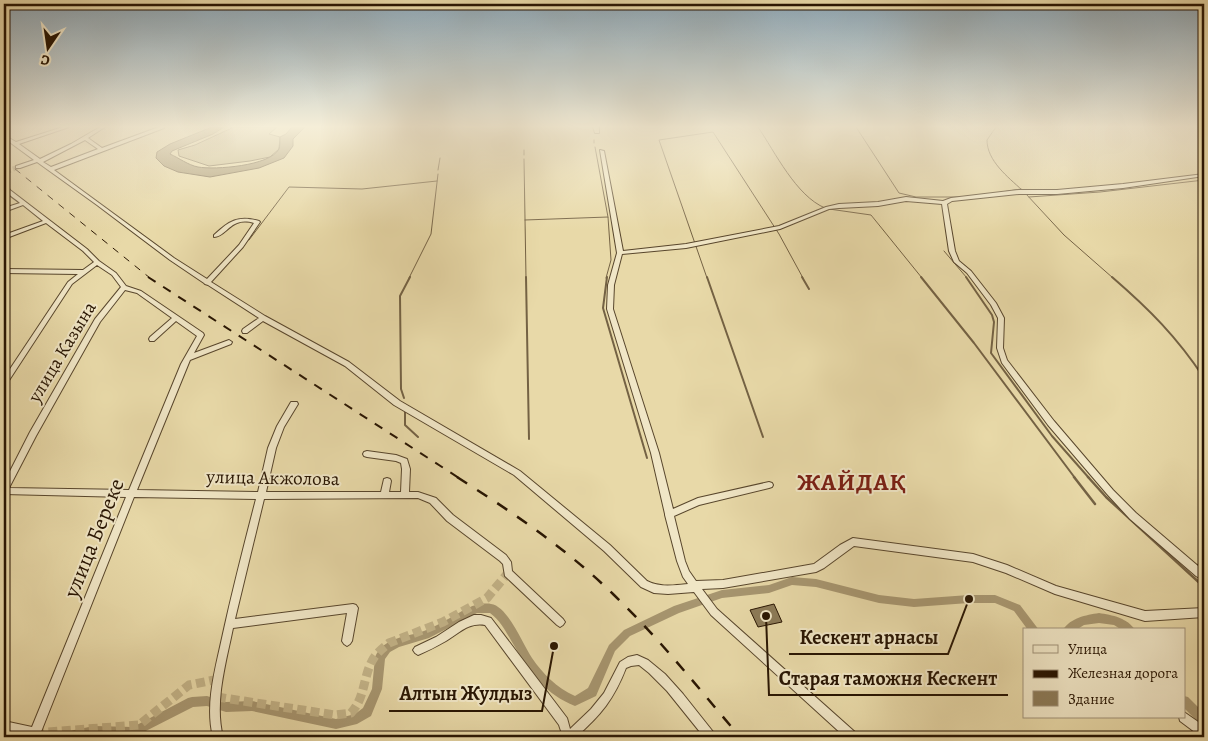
<svg xmlns="http://www.w3.org/2000/svg" width="1208" height="741" font-family="Alegreya,serif">
<style>
.green{fill:#c7b88c;stroke:#786647}
.water{fill:#a79670;stroke:#746244}
.lines{fill:none;stroke-linecap:round;stroke-linejoin:round}
.stream-far2{stroke:#746244;stroke-width:1}
.stream-far1{stroke:#746244;stroke-width:2}
.stream{stroke:#746244;stroke-width:2.5}
.canal{fill:#a79670;fill-rule:evenodd}
.building{fill:#8c7b58;stroke:#281502}
.minor-tunnel-far1{stroke:#c2b287;stroke-width:5;stroke-dasharray:5 2.5;stroke-linecap:butt}
.minor-tunnel{stroke:#c2b287;stroke-width:9;stroke-dasharray:9 4.5;stroke-linecap:butt}
.minor-casing{stroke:#58462c;stroke-width:2}
.tertiary-casing{stroke:#58462c;stroke-width:2}
.minor{fill:#f0e6c6;fill-rule:evenodd}
.tertiary{fill:#f0e6c6;fill-rule:evenodd}
.rail-far2{stroke:#281502;stroke-width:1;stroke-dasharray:7 7;stroke-linecap:butt}
.rail-far1{stroke:#281502;stroke-width:2;stroke-dasharray:9 9;stroke-linecap:butt}
.rail{stroke:#281502;stroke-width:2.5;stroke-dasharray:12 12;stroke-linecap:butt}
.labels{text-anchor:middle;dominant-baseline:central;stroke-width:4;stroke-linejoin:round;paint-order:stroke}
.street-label{font-size:19px;fill:#281502;stroke:#f0e6c6}
.near-street-label{font-size:22px;fill:#281502;stroke:#f0e6c6}
.district-label{font-size:24px;font-weight:bold;letter-spacing:1px;fill:#7a1f14;stroke:#f0e6c6}
.leader{fill:none;stroke:#281502;stroke-width:2}
.callout-dot{fill:#281502;stroke:#f0e6c6;stroke-width:2}
.callout-label{font-size:20px;text-anchor:middle;font-weight:bold;fill:#281502;stroke:#f0e6c6;stroke-width:4;stroke-linejoin:round;paint-order:stroke}
</style>
<rect width="100%" height="100%" fill="#e8d9a8"/>
<filter id="stains"><feTurbulence type="fractalNoise" baseFrequency=".004" numOctaves="4"/><feColorMatrix values="0 0 0 0 .2 0 0 0 0 .09 0 0 0 0 .02 0 0 0 .5 -.17"/></filter>
<radialGradient id="worn" r=".72"><stop offset=".6" stop-color="#630" stop-opacity="0"/><stop offset="1" stop-color="#630" stop-opacity=".3"/></radialGradient>
<path class="green" d="M234,127h43l-8,7 11,3 -1,12 -9,8 -20,4 -41,5 -30,-10 -1,-6 17,-5z"/>
<path class="water" d="M212,127h12l-11,7 -41,17 -2,3c9,4 18,11 28,13 17,3 72,-1 81,-18 1,-3 1,-9 1,-12l6,-3 6,-7h13l-12,12v7l-9,12 -25,10 -49,9 -32,-5 -14,-6 -8,-8 1,-6 13,-8z"/>
<g class="lines">
<path class="stream-far2" d="M758,127c17,25 38,69 67,81
M856,127l43,66 17,4h46
M996,127l-9,13c0,21 21,37 35,50
M594,140v3
M595,147l13,70
M524,150v5
M524,159l2,119
M438,170l2,-12
M996,193l25,-4
M1026,194l38,41 49,43
M1029,197l71,-5 104,-12
M829,209l42,6 51,63
M525,220l83,-3 3,43 -5,18
M249,240l40,-53 73,2 75,-8
M944,251l23,27
M409,278l22,-44 7,-60
M707,278l-48,-138 54,-8 66,102 24,44"/>
<path class="stream-far1" d="M526,277l3,162
M607,277l-4,31 44,150
M707,277l56,160
M802,277l7,12
M921,277l53,66 101,135
M966,277l26,38 2,7 -3,31 61,83 37,42
M1112,277c37,32 65,60 92,101
M404,398l-3,-9 -1,-93 10,-19
M405,410v15l13,12"/>
<path class="stream" d="M1074,477l21,27
M1088,477l18,20 98,90"/>
<path class="canal" d="M792,577l24,2 63,16 35,4 55,-4h26l25,10 19,25h-11l-14,-19 -19,-8h-26l-55,4 -35,-4 -63,-16 -24,-2 -23,8 -47,5 -43,15 -49,23 -15,15 -19,45 -21,10c-28,-11 -46,-33 -60,-59 -8,-13 -13,-25 -25,-34h-13l-48,25 -30,9 -9,5 -5,7 -3,30 -11,27 -14,8 -21,5 -84,-18 -26,1 -19,-6 -14,1 -59,30 -40,-1 -5,1h-30l1,-4 4,-1 30,-6 39,1 55,-29 4,-1 15,-1 19,6 26,-1 84,18 19,-5 8,-6 9,-19 3,-32c9,-20 32,-20 49,-26 13,-5 26,-13 38,-20 4,-2 9,-5 14,-6 4,-1 11,-2 15,-1 17,2 32,41 41,54 11,16 25,30 43,38l13,-8 21,-43 15,-15 50,-24 48,-16 47,-5z
M1099,613c13,2 29,5 36,17h-13l-8,-5 -15,-2 -15,2 -8,5h-13c7,-12 23,-15 36,-17z
M1184,696l4,1 16,16v12l-4,-1 -16,-16z"/>
</g>
<path class="building" d="M774,604l8,18 -24,5 -8,-17z"/>
<g class="lines">
<path class="minor-tunnel-far1" d="M6,172l12,-5"/>
<path class="minor-tunnel" d="M217,697l118,18 16,-2c14,-15 12,-35 21,-52 4,-8 11,-13 17,-18l54,-21 44,-24 21,-25
M35,733l104,-8 50,-40 30,-6"/>
<defs>
<path id="minor" d="M63,127h6l-50,17 21,15 31,-15 29,-17h5l-17,11 14,10 57,-21h5v1l-110,42 120,88 33,21 32,-34 15,-22c-24,-7 -27,14 -40,14v-2c15,-14 24,-20 45,-14l1,1 -17,25 -32,35 54,34 84,46 51,39 120,70 90,74 37,36c14,7 27,4 41,3l-5,-7 -6,-16 -12,-46v-1l-14,-61 -44,-144 1,-24 9,-32 -17,-103 4,1 19,100 63,-7 93,-18 47,-19 13,-3 39,-2 28,-5 37,4 8,-3 68,-8h38l66,-6 81,-10v2l-81,12 -66,6h-38l-67,7 -5,3 8,47 4,10 12,10 25,32 8,15 -1,30 4,12 47,61 59,69 23,23 62,53 3,-8 3,-1v24l-8,-5 -66,-57 -23,-25 -59,-69 -46,-62 -5,-15 1,-30 -7,-13 -24,-32 -13,-11 -5,-11 -7,-47 -36,-3 -28,5 -39,2 -10,1 -49,20 -94,19 -64,6 -8,31 -1,24 46,144 14,56 25,-11 71,-16 3,1 1,2 -1,2 -3,1 -70,17 -25,11 11,45 4,10 7,10 27,-1 91,-16 26,-19 13,-7 120,16 34,11 49,21 89,25 59,-3v9l-59,4 -90,-27 -49,-21 -33,-11 -119,-16 -30,22 -8,4 -93,16 -21,1 15,20 139,124 1,4h-12l-134,-122 -17,-23 -26,2 -14,-1 -13,-6 -37,-36 -90,-76 -120,-70 -49,-39 -82,-45 -16,12h-4l-1,-2 1,-2 16,-11 -51,-33 -3,-1 -1,-1 -34,-23 -73,-55 -60,-43 -17,6h-4v-2l18,-6 -30,-22v-3l12,7zM85,140l13,9 -47,18 -8,-5z
M4,171h4v1l-4,2z
M4,183l2,1 4,6 77,59 12,12 17,12 10,13 15,5 62,42 1,2 -10,18 35,-13 3,2 -1,2 -41,16 -53,130 121,2 10,-44 9,-22 14,-24h6l1,2 -14,23 -8,21 -10,44h115l3,-13 3,-1 3,1 1,2 -2,11h12l1,-23 -1,-6 -5,-2 -29,-4 -3,-1 -1,-2 1,-2 3,-1 29,4 11,4 3,10 -1,23h9l18,6 17,17 53,40 5,7 1,9 51,48 2,3 -2,3 -3,2 -3,-2 -52,-49 -2,-12 -3,-3 -53,-40 -17,-18 -12,-5 -154,1 -29,120 118,-15 3,1 2,3 -6,33 -2,3 -3,2 -3,-2 -2,-3 5,-28 -114,15c-7,35 -19,74 -10,109h-10c-8,-32 2,-67 9,-99 10,-46 22,-93 34,-139l-122,-2 -95,240h-8l-27,-6v-10l28,6 94,-230 -122,-3v-11l26,-51 65,-113 26,-32 -9,-12 -15,-10 -25,19 -66,101 -2,1v-8l64,-96 10,-8 -74,-1v-4l79,1 11,-8 -11,-11 -37,-28 -42,16v-4l39,-14 -20,-16 -19,7v-4l16,-5c-7,-6 -17,-10 -16,-20zM125,290l12,3 35,25 -22,19 -1,2 1,2h4l22,-20 21,15 -16,28 -52,126 -120,-2 27,-52 64,-114z
M474,615h7l10,3 76,100 3,11 21,-20 13,-16 16,-31 8,-5 9,-2 11,5 17,14 18,20 31,39 1,4h-11l-37,-46 -18,-18 -10,-8 -8,1 -5,2c-12,31 -25,47 -50,69h-13l-4,-12 -74,-100c-16,-3 -26,8 -39,16 -9,5 -18,10 -28,14l-3,-2 -2,-3 2,-3 21,-10 23,-15z
M1184,712l20,14v11l-4,-1 -20,-15 -1,-4h5z"/>
<path id="tertiary" d="M593,127h6v6h-4z"/>
</defs>
<use href="#minor" class="minor-casing"/>
<use href="#tertiary" class="tertiary-casing"/>
<use href="#minor" class="minor"/>
<use href="#tertiary" class="tertiary"/>
<path class="rail-far2" d="M4,160l146,118"/>
<path class="rail-far1" d="M148,277l311,201"/>
<path class="rail" d="M457,477c55,35 110,72 157,118 46,44 85,94 126,142"/>
</g>
<linearGradient id="sky" x2="0" y2="1"><stop stop-color="#8ea8b8"/><stop offset="0.55" stop-color="#f5eed8"/><stop offset="1" stop-color="#f5eed8" stop-opacity="0"/></linearGradient>
<rect width="1208" height="230" fill="url(#sky)"/>
<g class="labels">
<g class="street-label">
<text transform="translate(62 352) rotate(-59)">улица Казына</text>
<text transform="translate(273 478) rotate(1)">улица Акжолова</text>
</g>
<g class="near-street-label">
<text transform="translate(94 538) rotate(-68)">улица Береке</text>
</g>
<g class="district-label">
<text x="852" y="482">ЖАЙДАҚ</text>
</g>
</g>
<path class="leader" d="M969 599L948 654H789M766 616L769 695H1008M554 646L542 711H389"/>
<g class="callout-dot">
<circle cx="969" cy="599" r="5"/>
<circle cx="766" cy="616" r="5"/>
<circle cx="554" cy="646" r="5"/>
</g>
<g class="callout-label">
<text x="869" y="644">Кескент арнасы</text>
<text x="888" y="685">Старая таможня Кескент</text>
<text x="466" y="700">Алтын Жулдыз</text>
</g>
<rect width="1208" height="741" fill="none" stroke="#e8d9a8" stroke-width="20"/>
<rect x="5" y="5" width="1198" height="731" fill="none" stroke="#281502" stroke-width="2.5"/>
<rect x="10" y="10" width="1188" height="721" fill="none" stroke="#281502"/>
<rect x="1023" y="628" width="162" height="90" fill="#f0e6c6" stroke="#a09278"/>
<rect x="1033" y="645" width="25" height="8" fill="#f0e6c6" stroke="#a09278"/>
<text x="1068" y="654" font-size="15" fill="#281502">Улица</text>
<rect x="1033" y="670" width="25" height="8" fill="#281502" stroke="#a09278"/>
<text x="1068" y="678" font-size="15" fill="#281502">Железная дорога</text>
<rect x="1033" y="691" width="25" height="15" fill="#8c7b58" stroke="#a09278"/>
<text x="1068" y="704" font-size="15" fill="#281502">Здание</text>
<g transform="translate(48 48) rotate(193)" stroke="#f0e6c6" stroke-width="4" paint-order="stroke">
<path d="M0-4L9 19L0 12L-9 19Z" fill="#281502"/>
<text y="-8" font-size="14" font-weight="bold" text-anchor="middle" fill="#281502">С</text>
</g>
<rect width="100%" height="100%" filter="url(#stains)"/>
<rect width="100%" height="100%" fill="url(#worn)"/>
</svg>
